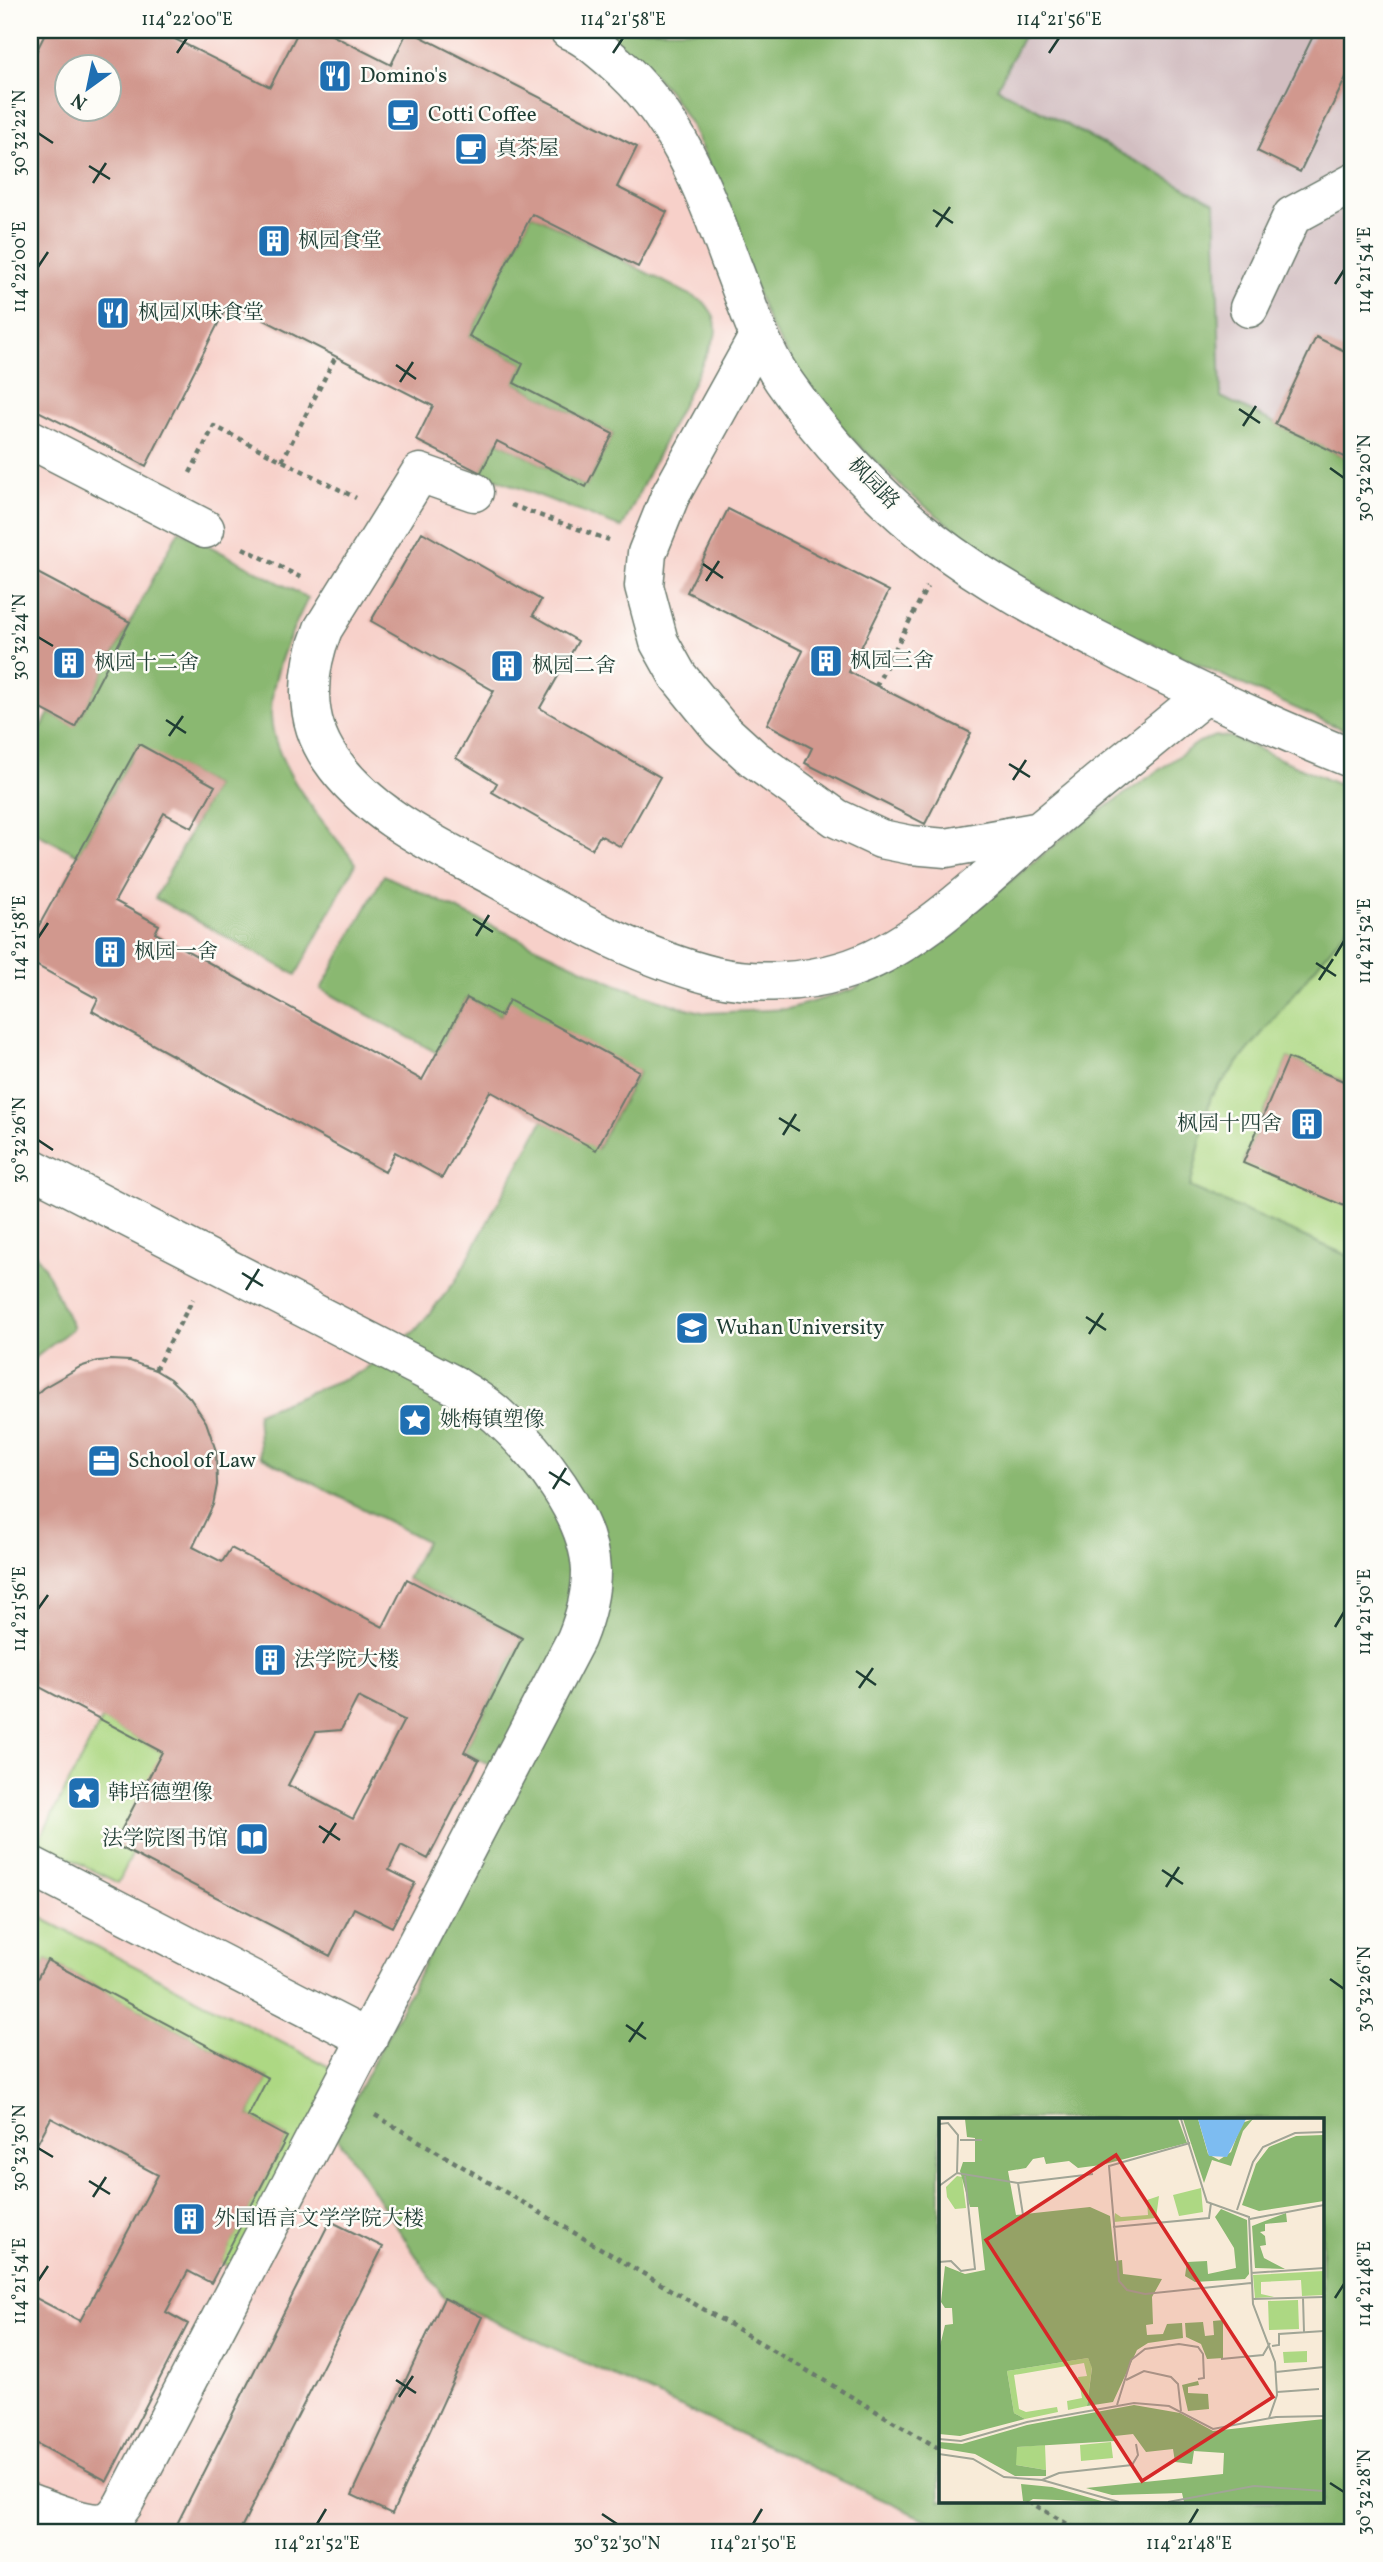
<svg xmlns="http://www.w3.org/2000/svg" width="1383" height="2562" font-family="Vollkorn,'Noto Serif SC',serif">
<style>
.built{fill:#f7d0c9;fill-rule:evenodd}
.industrial{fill:#d2bec1}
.green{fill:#add883;stroke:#668a5c;stroke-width:2}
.forest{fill:#8ab871;stroke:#547a52;stroke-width:2;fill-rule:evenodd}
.building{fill:#d1988e;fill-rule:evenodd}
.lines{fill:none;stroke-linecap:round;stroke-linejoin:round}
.minor-casing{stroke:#6b7a6d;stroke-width:41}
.path{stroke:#6b7a6d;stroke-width:4.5;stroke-dasharray:5 5;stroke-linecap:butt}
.minor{stroke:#fff;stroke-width:38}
.ticks{fill:none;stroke:#1f3d34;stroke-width:2.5}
.labels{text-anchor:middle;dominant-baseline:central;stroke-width:5;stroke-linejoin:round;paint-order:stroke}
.poi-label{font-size:21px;fill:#1f3d34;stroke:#fdfcf7;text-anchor:start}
.street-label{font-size:21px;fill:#1f3d34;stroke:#fdfcf7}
.inset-road{fill:none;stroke:#a1a596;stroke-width:2}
.view{fill:#d62828;fill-opacity:0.15;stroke:#d62828;stroke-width:3.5}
.inset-edge{fill:none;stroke:#1f3d34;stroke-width:3.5}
.neatline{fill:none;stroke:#1f3d34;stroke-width:2.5}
.ticks-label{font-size:18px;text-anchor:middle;fill:#1f3d34}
</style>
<rect width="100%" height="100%" fill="#fdfcf7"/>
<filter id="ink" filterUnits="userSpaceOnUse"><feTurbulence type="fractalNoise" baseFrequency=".0143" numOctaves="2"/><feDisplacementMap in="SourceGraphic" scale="14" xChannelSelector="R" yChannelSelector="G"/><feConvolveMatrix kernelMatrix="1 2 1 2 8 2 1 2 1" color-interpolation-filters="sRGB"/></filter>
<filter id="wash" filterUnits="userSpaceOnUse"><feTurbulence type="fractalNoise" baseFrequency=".00686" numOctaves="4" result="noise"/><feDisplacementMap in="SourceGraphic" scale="28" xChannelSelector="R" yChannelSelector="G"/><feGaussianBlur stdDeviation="1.57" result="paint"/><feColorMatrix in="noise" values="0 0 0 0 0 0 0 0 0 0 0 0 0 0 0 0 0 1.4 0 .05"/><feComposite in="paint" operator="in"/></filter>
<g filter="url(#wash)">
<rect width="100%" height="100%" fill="#f8ebd8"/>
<path class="built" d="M30,30h1323v2502h-1323zM66,66h42v42h-42zM940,2119h382v382h-382z"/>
<path class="industrial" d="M736,30h617v506z"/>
<path class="green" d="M1353,921v164l-65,-27 -45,104 106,45 4,-9v60l-163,-71 20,-91z
M102,1719l60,33 -29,101 -15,30 -80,-41z
M30,1912l309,160 -105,198 -13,-8 66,-125 -39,-21 20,-38 -221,-118 -17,32z"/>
<path class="forest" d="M602,30h424l-29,58 218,115 6,194 132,64v273l-281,-126 -91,-58 -74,-58 -66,-64 -40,-52 -32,-52 -62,-163 -16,-36 -22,-34 -30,-32z
M532,214l172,88c10,12 14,20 11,35l-93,191 -141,-55 16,-32 89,46 27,-53 -99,-51 9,-19 -54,-28z
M179,530l129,68c-17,35 -38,77 -37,118 2,52 54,108 85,147l-60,112 -141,-77 60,-112 -77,-41 -60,110 -48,-25v-80l19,-37 26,13z
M1216,736l15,1 122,54v130l-142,175 -21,91 163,71v1274h-400l-509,-234 -108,-163 183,-356 -55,-27 58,-114 -115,-59 19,-38 -166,-85 -3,-43 104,-41 55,-42 39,-48 88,-162 54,29 42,-77 -130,-71 -8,15 -34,-18 -30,55 -116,-64 63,-114 231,109 59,21 32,8 82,-4 64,-19 84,-48 133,-109 130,-91zM940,2119h382v382h-382z
M30,1246l13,19 30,63 -43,34z"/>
<g id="blocks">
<path class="building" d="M47,30h110l113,57 29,-57h23l69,35 17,-35 229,117 -20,40 50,25 -29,55 -106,-53 -63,122 54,28 -9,19 99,51 -27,53 -89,-46 -16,32 -65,-33 17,-34 -204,-104 -83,164 -116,-59v-343zM66,66h42v42h-42z
M1316,30h37v33l-53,109 -43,-21z
M1316,337l37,18v106l-78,-37z
M728,509l161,82 -40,81 122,61 -46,91 -120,-61 7,-15 -45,-24 36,-73 -116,-59z
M422,532l119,68 -8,15 45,26 -38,67 120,69 -39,70 -21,-12 -8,14 -100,-57 5,-9 -41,-25 38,-67 -123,-70z
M30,569l100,53 -55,105 -45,-24z
M139,744l76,42 -23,42 -28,-15 -49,88 44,24 -4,8 267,147 45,-82 34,18 8,-16 130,71 -43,79 -106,-59 -48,87 -47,-26 -10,20 -293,-161 6,-12 -68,-37v-20z
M1288,1058l65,27v113l-4,10 -106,-45z
M110,1360l20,1 25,9 15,9 20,19 16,24 10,29 1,34 -4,20 -20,42 29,15 9,-14 152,79 24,-48 115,59 -58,114 15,8 -51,99 -27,-14 -12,25 26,13 -23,44 -38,-19 -24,48 -216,-112 48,-92 -132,-70v-282l13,-12 37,-21 18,-6zM358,1697l46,23 -51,99 -65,-34 28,-53 25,-2z
M47,1960l221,118 -20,38 39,21 -76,146 -23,-12 -22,41 22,12 -81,157 -77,-41v-145l50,26 78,-146 -107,-57 -21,39v-165z
M330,2221l53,26 -144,285h-66z
M444,2298l38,19 -90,197 -40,-19z"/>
</g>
</g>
<g filter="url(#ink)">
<use href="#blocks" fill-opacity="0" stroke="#6b7a6d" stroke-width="2"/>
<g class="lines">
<defs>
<path id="minor" d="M569,30c17,7 31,20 45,32 65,54 92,134 121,211 14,37 26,74 48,107 39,57 95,117 149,160 54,42 117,75 177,106 80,42 161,80 244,113
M1249,308l43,-92 61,-33
M758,337l-88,159 -23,57 -3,33 15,56 19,34 43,53 33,30 82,59 45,21 30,6 35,3 95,-17
M30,439l175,90
M474,492l-54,-19 -97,156c-17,42 -20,90 7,129 39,58 110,89 170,122 68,37 138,77 214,96 40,9 89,7 128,-5 73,-21 143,-93 200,-142 54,-45 109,-90 163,-134
M30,1167l424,218c15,10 31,19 44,31 40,36 91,99 93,155 0,25 -6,46 -15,68l-453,866c-4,6 -9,13 -16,16 -18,7 -59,-12 -77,-18
M30,1865l338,174"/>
</defs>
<use href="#minor" class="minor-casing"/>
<path class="path" d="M282,461l54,-105
M190,473l24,-47 142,72
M511,505l98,35
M243,548l61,31
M876,686l51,-99
M155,1370l38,-71
M375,2115l565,334
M1028,2501l53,31"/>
<use href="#minor" class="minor"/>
</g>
</g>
<path class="ticks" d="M177,53l10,-15M613,53l10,-15M1049,53l10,-15M38,133l15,10M89,166l21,13M93,183l13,-20M933,210l20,13M936,227l14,-20M38,267l10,-15M1335,284l9,-14M396,365l20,14M400,382l13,-20M1239,409l21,14M1243,426l13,-20M1330,468l14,10M703,564l20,14M706,581l13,-20M38,637l15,9M166,720l20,13M169,736l14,-20M1009,764l21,13M1013,780l13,-20M473,919l20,13M476,936l13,-21M38,938l10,-15M1335,956l9,-15M1316,963l20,13M1319,980l14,-21M779,1118l21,13M783,1135l13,-21M38,1140l15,10M242,1273l21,13M246,1290l13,-21M1086,1317l20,13M1089,1334l14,-21M549,1472l21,13M553,1489l13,-21M38,1609l10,-14M1335,1627l9,-15M856,1671l20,14M859,1688l14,-20M319,1826l21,14M323,1843l13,-20M1162,1870l21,14M1166,1887l13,-20M1330,1979l14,10M626,2025l20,14M629,2042l14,-20M38,2148l15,9M89,2181l21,13M93,2197l13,-20M38,2281l10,-15M1335,2298l9,-14M396,2380l20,13M399,2397l14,-21M1330,2483l14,9M602,2514l15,10M317,2524l9,-15M753,2524l9,-15M1189,2524l9,-15"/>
<defs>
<symbol id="restaurant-square" viewBox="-11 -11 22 22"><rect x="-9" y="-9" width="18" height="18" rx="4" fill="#1f6fb2" stroke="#fdfcf7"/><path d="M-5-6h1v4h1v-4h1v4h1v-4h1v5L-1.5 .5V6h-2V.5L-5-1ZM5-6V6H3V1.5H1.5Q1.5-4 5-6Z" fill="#fff"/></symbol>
<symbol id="cafe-square" viewBox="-11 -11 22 22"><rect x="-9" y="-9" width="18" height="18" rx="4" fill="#1f6fb2" stroke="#fdfcf7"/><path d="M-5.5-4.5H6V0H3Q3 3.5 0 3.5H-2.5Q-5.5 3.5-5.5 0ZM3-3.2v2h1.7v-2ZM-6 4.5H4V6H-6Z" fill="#fff"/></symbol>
<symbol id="building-square" viewBox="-11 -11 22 22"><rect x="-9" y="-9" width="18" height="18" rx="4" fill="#1f6fb2" stroke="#fdfcf7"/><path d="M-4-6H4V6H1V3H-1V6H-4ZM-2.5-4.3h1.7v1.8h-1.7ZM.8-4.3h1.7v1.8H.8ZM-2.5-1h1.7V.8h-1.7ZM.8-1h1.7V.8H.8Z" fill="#fff"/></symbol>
<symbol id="university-square" viewBox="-11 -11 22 22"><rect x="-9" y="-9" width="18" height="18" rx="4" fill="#1f6fb2" stroke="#fdfcf7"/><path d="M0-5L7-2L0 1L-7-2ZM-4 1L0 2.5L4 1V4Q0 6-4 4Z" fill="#fff"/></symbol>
<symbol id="sight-square" viewBox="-11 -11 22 22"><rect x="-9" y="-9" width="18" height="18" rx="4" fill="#1f6fb2" stroke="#fdfcf7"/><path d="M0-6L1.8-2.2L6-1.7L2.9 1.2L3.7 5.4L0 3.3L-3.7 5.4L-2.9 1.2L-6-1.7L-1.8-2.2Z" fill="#fff"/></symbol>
<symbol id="office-square" viewBox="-11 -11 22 22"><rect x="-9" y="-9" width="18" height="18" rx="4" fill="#1f6fb2" stroke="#fdfcf7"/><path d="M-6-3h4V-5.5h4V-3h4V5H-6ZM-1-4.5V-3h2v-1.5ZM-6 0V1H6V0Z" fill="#fff"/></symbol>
<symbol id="library-square" viewBox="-11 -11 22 22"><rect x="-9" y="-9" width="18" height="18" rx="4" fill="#1f6fb2" stroke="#fdfcf7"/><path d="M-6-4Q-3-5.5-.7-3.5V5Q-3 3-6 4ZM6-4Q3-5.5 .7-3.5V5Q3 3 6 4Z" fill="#fff"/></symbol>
</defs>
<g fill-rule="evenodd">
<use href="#restaurant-square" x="316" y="57" width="38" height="38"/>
<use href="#cafe-square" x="384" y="96" width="38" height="38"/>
<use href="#cafe-square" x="452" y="130" width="38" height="38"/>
<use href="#building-square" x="255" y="222" width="38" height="38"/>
<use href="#restaurant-square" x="94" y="294" width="38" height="38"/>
<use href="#building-square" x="807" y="642" width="38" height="38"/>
<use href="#building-square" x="50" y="644" width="38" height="38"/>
<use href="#building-square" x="488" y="647" width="38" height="38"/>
<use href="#building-square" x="91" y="933" width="38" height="38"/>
<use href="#building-square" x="1288" y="1105" width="38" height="38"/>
<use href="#university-square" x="673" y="1309" width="38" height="38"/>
<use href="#sight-square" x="396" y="1401" width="38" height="38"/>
<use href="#office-square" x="85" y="1442" width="38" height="38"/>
<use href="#building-square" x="251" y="1641" width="38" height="38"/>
<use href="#sight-square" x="65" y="1774" width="38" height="38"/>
<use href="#library-square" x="233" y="1820" width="38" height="38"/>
<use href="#building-square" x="170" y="2200" width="38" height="38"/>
</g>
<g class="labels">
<g class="poi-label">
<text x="360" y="76">Domino's</text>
<text x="428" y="115">Cotti Coffee</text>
<text x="496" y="149">真茶屋</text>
<text x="298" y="241">枫园食堂</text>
<text x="138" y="313">枫园风味食堂</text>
<text x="850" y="661">枫园三舍</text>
<text x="94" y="663">枫园十二舍</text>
<text x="532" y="666">枫园二舍</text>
<text x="134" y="952">枫园一舍</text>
<text x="1282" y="1124" text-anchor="end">枫园十四舍</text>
<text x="716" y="1328">Wuhan University</text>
<text x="440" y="1420">姚梅镇塑像</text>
<text x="128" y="1461">School of Law</text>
<text x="294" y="1660">法学院大楼</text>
<text x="108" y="1793">韩培德塑像</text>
<text x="228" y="1839" text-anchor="end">法学院图书馆</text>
<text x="214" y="2219">外国语言文学学院大楼</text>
</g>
<g class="street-label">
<text transform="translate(873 484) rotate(46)">枫园路</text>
</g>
</g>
<g transform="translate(939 2118)">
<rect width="385" height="385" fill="#f8ebd8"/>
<path d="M18,58l5,1 4,31 -11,1 -8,-12 -1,-10zM262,70l2,24 -24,4 -6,-21zM220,78l-3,22 -42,4 1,-9 6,4 27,-2 -1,-15zM385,153v24l-22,1 -1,-16 -40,2v12l13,3 -19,1 -2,-23zM359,182l1,29 -30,1 -1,-29zM368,233v11l-23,1 -1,-11zM149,240l4,9 -5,39 -19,4 -1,-9 15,-3 -4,-21 9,-1 -3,-13 -70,12 5,34 7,3 31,-5 1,5 -33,7 -11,-6 -7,-42zM172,324l2,16 -32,3 -1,-16zM106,327l1,25 -30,-5v-18z" fill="#add883"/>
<path d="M26,1h213l9,24 -86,22 -23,3 -9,-7 -23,3 -2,-7 -11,2 -7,9 -18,3 8,44 74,-8 20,9 5,45 7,-1 1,14 39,5 -10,18 1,27 -7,1 1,10 16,-1 4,-10 15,-1 1,15 -35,5 -11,7 -24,52 -26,4 5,-38 -4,-10 -81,13 7,42 11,6 -65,17 -21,-2v-84l6,-25 8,-1 -1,-16h-7l-4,-6 4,-36 20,8 20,-4 -7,-63h-8l-10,-36 3,-9h12v-24l-8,-1zM244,1h15l10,35 11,6 12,-8 11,-29 11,-4 -10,12 -12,35 -19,-6 -8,23zM385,17v66l-65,10 -17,-6 14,-41 13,-17 27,-11zM282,91l26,11 2,54 -4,5 -50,3 -10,-6 2,-14 20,-1 1,13 28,-6 -2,-20 -19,-31zM347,95l1,9 -22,2v7l-5,1 5,4 1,9 -6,1 4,12 21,11 -30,-1 -3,-42zM284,202v38l-16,1 -6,-15 -15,-7 -1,-14 18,-1 2,14 9,-1 -1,-14zM259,263l1,4 -11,2v6l20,1 1,15 -21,2 -6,-26zM195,287l46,8 33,18 111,-12v83h-140l-2,-9 -70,2 -26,-7 137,-14 1,-21 -30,-2 -2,13 -17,-2 -2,-13 -27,3 -13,-18 -18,2v5l-98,6 -1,18 30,5v6h-31l-40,-22 -36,-6v-6l23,2 65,-19zM82,366l31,3 53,15 -72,-3 -5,3 -5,-1z" fill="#8ab871"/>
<path d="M259,1h48l-19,38 -18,-1z" fill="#7dbcf1"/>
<path class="inset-road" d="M242,1l26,83 42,15 4,87 22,58 2,33 -8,23M0,6l9,-1 10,12 -1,38M21,22h22M251,25l-81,23 10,115 8,9 18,4 106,-11M79,65l5,32M0,68l18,-13 61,10 75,-9M298,92l16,-48 10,-15 32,-14 29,-1M311,101l74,-14M174,109l96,-9 2,-15M0,144l12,-1 10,10 14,-2 -10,-93M312,155l73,-5M364,180l1,34M313,181l72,-2M333,228l7,-1v-11l45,-3M282,241l42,-4 7,-12M337,254l48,-5M187,262l18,-9 27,6 7,7 3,27M338,274l42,-3M178,287l14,-45 14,-11 34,-5 19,3 5,7 1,24 -6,1M0,321l22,2 66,-19 107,-19 35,3 44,23 63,-12 48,-1M0,336l34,5 31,18 38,3 77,22M103,362l17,-7 73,-8 6,-10 -2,-11M229,384l86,-16 70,5"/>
<path class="view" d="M177,37l157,242 -131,84 -156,-241z"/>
<rect width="385" height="385" class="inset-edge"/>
</g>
<rect width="1383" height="2562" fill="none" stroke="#fdfcf7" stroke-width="77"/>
<g transform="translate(88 88) rotate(213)"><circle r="33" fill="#fdfcf7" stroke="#a4b0a9" stroke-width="2"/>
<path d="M0-5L12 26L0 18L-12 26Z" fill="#1f6fb2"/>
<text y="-10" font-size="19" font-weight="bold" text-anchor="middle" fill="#1f3d34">N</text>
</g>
<rect x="38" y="38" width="1306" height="2486" class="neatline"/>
<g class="ticks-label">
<text x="187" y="25">114°22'00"E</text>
<text x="623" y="25">114°21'58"E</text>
<text x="1059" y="25">114°21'56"E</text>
<text transform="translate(19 133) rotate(-90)" y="6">30°32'22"N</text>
<text transform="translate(19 267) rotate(-90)" y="6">114°22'00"E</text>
<text transform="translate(1364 270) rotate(-90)" y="6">114°21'54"E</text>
<text transform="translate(1364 478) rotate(-90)" y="6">30°32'20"N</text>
<text transform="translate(19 637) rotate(-90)" y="6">30°32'24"N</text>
<text transform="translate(19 938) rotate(-90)" y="6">114°21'58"E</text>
<text transform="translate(1364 941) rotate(-90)" y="6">114°21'52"E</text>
<text transform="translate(19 1140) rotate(-90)" y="6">30°32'26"N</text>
<text transform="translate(19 1609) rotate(-90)" y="6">114°21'56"E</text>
<text transform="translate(1364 1612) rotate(-90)" y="6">114°21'50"E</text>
<text transform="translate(1364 1989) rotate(-90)" y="6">30°32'26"N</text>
<text transform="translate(19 2148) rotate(-90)" y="6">30°32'30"N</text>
<text transform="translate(19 2281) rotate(-90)" y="6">114°21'54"E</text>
<text transform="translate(1364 2284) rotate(-90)" y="6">114°21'48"E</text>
<text transform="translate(1364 2492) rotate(-90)" y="6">30°32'28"N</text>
<text x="317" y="2549">114°21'52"E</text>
<text x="617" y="2549">30°32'30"N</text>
<text x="753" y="2549">114°21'50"E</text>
<text x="1189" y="2549">114°21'48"E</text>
</g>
</svg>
